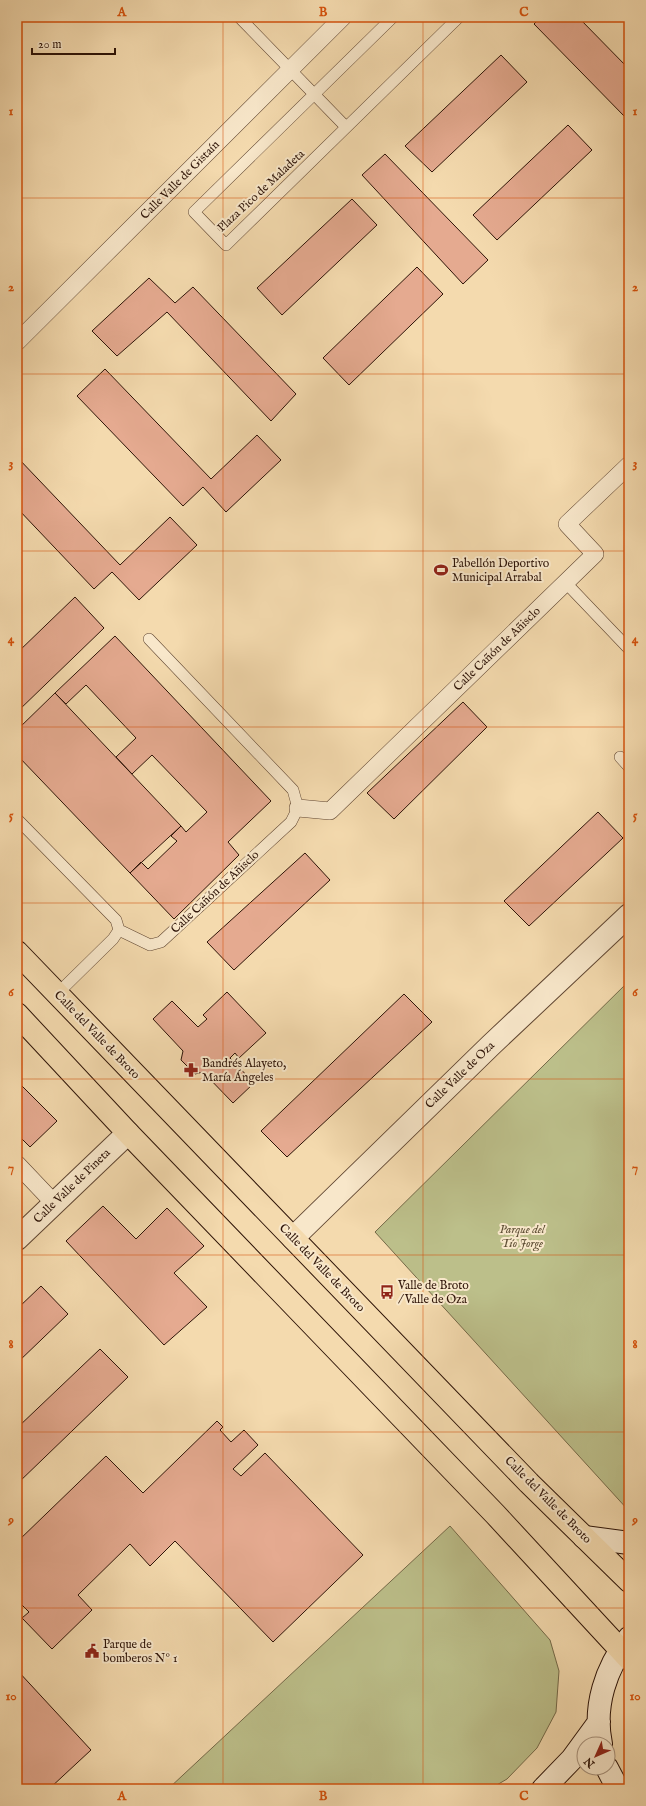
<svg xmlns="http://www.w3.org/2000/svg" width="646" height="1806" font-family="'IM FELL English',serif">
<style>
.green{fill:#bcbf8a;stroke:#746948}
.building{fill:#e5aa90;stroke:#2d1307}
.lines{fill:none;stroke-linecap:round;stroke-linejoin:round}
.service-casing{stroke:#5f4531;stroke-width:12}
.pedestrian-casing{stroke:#5f4531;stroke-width:18}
.minor-casing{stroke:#5f4531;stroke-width:24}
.secondary-casing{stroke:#2d1307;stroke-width:24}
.primary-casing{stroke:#2d1307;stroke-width:24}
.service{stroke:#f8e7ca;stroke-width:11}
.pedestrian{stroke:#f8e7ca;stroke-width:17}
.minor{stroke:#f8e7ca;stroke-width:22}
.secondary{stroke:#f8e7ca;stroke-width:22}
.primary{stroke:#f4daae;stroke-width:22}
.grid{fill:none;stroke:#d5520c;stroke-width:1;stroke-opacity:0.55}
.labels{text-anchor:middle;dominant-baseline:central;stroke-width:4;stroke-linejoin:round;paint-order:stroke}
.street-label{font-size:12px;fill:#2d1307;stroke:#f8e7ca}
.poi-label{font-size:12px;fill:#2d1307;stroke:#f8e7ca;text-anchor:start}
.park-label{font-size:12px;font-style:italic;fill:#5f4f35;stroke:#f8e7ca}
.neatline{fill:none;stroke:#d5520c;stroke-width:1.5}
.grid-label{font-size:13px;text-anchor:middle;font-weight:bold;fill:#d5520c}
</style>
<rect width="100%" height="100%" fill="#f4daae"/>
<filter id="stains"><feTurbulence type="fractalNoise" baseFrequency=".005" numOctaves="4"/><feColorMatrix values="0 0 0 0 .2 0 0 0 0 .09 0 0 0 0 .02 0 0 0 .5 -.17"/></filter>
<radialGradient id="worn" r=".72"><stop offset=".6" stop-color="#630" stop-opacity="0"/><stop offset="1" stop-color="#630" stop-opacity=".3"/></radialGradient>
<path class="green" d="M629,981v530l-254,-279z
M450,1526l100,114 9,31 -3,41 -19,36 -30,31 -17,10h-322z"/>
<path class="building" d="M541,17h37l51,52v46l-3,3 -92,-94z
M501,55l26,27 -95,90 -27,-26z
M568,125l24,25 -95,90 -24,-25z
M385,154l103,106 -25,24 -101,-109z
M352,199l25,26 -95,90 -25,-27z
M417,267l26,27 -94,91 -26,-27z
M149,278l26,25 18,-16 103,107 -25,27 -104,-109 -50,44 -25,-25z
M105,369l106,110 46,-44 24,25 -55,52 -23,-25 -20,19 -106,-110z
M17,457l103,108 50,-48 27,28 -58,55 -27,-28 -18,17 -77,-81z
M75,597l29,31 -87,84v-59z
M115,636l156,165 -43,41 11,13 -65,64 -44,-46 11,-11 7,7 29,-28 -6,-5 10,-10 5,6 21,-20 -55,-57 -20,19 -16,-17 20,-19 -50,-53 -20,19 -11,-11z
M55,693l126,133 -51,47 -113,-118v-25z
M463,702l24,25 -93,92 -27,-26z
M598,812l25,26 -94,88 -25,-25z
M305,853l25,27 -96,90 -27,-28z
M227,992l39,41 -27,25 -4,-5 -5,5 24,25 -21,20 -30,-31 -8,2 -14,-14 2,-9 -30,-32 19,-18 26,26 9,-8 -4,-4z
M404,994l28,28 -145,135 -26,-26z
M17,1081l40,40 -27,26 -13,-13z
M103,1206l33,33 31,-31 37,38 -30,27 33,34 -43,38 -98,-104z
M41,1286l27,28 -51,49v-54z
M100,1349l28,28 -111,107v-56z
M217,1421l6,6 -3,3 11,12 13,-12 14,15 -25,24 8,7 24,-23 98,102 -90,87 -98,-101 -25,25 -20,-22 -52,51 14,15 -40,39 -30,-31 7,-6 -12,-12v-58l89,-86 37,37z
M17,1670l74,80 -42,39h-32z"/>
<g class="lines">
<defs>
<path id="service" d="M239,17l107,110
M393,17l-199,195 32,33 233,-228
M566,583l63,66
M620,757l9,10
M17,819l99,101 3,10 -6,9 -56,55
M119,930l31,15 11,-3 130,-120 7,-14 -5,-18 -144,-151"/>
<path id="pedestrian" d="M17,342l326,-325
M298,808l32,3 265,-257 -28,-30 62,-59
M17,1164l37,39"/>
<path id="minor" d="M293,1238l198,-193 138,-130
M17,1239l111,-106"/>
<path id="secondary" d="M584,1537l45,6
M601,1744c-8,-38 5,-76 28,-106
M607,1768l11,21
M543,1789l29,-30 27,-37"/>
<path id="primary" d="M17,952l512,531 100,98
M17,1014l111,119 367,381 134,145"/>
</defs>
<use href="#service" class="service-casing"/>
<use href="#pedestrian" class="pedestrian-casing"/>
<use href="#minor" class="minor-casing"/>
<use href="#secondary" class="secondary-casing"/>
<use href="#primary" class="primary-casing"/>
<use href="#service" class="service"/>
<use href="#pedestrian" class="pedestrian"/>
<use href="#minor" class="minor"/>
<use href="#secondary" class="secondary"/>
<use href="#primary" class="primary"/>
</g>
<path class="grid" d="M223,17v1772M423,17v1772M17,198h612M17,374h612M17,551h612M17,727h612M17,903h612M17,1079h612M17,1255h612M17,1432h612M17,1608h612"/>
<defs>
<symbol id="stadium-bare" viewBox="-9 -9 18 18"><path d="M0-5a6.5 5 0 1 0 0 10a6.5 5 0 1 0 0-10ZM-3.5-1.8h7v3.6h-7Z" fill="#8f2418" stroke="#f8e7ca" stroke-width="2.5" paint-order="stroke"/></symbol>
<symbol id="pharmacy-bare" viewBox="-9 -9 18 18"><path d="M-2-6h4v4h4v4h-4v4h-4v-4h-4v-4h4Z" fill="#8f2418" stroke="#f8e7ca" stroke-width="2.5" paint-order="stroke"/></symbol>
<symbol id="bus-bare" viewBox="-9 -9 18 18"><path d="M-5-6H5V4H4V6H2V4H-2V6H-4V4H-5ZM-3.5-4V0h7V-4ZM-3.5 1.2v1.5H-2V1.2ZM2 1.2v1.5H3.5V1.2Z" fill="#8f2418" stroke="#f8e7ca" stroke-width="2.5" paint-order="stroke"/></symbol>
<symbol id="civic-bare" viewBox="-9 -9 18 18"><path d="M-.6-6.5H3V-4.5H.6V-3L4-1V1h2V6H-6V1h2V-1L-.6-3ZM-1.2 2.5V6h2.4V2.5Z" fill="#8f2418" stroke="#f8e7ca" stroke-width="2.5" paint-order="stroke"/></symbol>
</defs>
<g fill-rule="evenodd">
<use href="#stadium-bare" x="431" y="560" width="20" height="20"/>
<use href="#pharmacy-bare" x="181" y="1060" width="20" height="20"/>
<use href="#bus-bare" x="377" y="1282" width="20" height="20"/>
<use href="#civic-bare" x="82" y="1641" width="20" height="20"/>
</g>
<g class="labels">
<g class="street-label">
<text transform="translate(180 180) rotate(-45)">Calle Valle de Gistaín</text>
<text transform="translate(261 191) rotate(-43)">Plaza Pico de Maladeta</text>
<text transform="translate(497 649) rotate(-44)">Calle Cañón de Añisclo</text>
<text transform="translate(215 892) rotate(-43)">Calle Cañón de Añisclo</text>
<text transform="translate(97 1035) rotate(46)">Calle del Valle de Broto</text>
<text transform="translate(460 1075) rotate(-44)">Calle Valle de Oza</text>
<text transform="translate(72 1186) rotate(-44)">Calle Valle de Pineta</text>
<text transform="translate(322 1268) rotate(46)">Calle del Valle de Broto</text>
<text transform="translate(548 1500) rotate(45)">Calle del Valle de Broto</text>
</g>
<g class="poi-label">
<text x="452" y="563">Pabellón Deportivo<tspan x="452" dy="14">Municipal Arrabal</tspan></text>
<text x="202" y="1063">Bandrés Alayeto,<tspan x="202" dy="14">María Ángeles</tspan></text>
<text x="398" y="1285">Valle de Broto<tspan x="398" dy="14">/ Valle de Oza</tspan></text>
<text x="103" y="1644">Parque de<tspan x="103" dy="14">bomberos Nº 1</tspan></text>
</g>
<g class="park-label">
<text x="522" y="1229">Parque del<tspan x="522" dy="14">Tío Jorge</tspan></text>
</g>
</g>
<rect width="646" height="1806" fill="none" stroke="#f4daae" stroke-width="44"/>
<g transform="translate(596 1756) rotate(225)"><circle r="19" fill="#f8e7ca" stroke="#a7927c"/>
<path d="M0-3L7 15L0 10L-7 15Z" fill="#8f2418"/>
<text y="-6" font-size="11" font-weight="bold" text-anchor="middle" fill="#2d1307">N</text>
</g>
<path d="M32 48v6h83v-6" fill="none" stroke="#2d1307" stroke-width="2"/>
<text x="38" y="48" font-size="12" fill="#2d1307" stroke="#f8e7ca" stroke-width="3" paint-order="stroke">20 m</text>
<rect x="22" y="22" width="602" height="1762" class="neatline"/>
<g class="grid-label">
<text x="122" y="16">A</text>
<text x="323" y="16">B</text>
<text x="524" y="16">C</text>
<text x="11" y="115">1</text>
<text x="635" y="115">1</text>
<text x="11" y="291">2</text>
<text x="635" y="291">2</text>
<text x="11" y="467">3</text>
<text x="635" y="467">3</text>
<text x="11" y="643">4</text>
<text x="635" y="643">4</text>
<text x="11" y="819">5</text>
<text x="635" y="819">5</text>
<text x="11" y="996">6</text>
<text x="635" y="996">6</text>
<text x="11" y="1172">7</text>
<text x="635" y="1172">7</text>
<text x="11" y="1348">8</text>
<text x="635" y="1348">8</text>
<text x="11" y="1524">9</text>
<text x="635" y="1524">9</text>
<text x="11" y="1700">10</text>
<text x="635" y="1700">10</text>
<text x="122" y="1800">A</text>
<text x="323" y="1800">B</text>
<text x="524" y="1800">C</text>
</g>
<rect width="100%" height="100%" filter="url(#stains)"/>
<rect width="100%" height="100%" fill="url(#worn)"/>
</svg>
